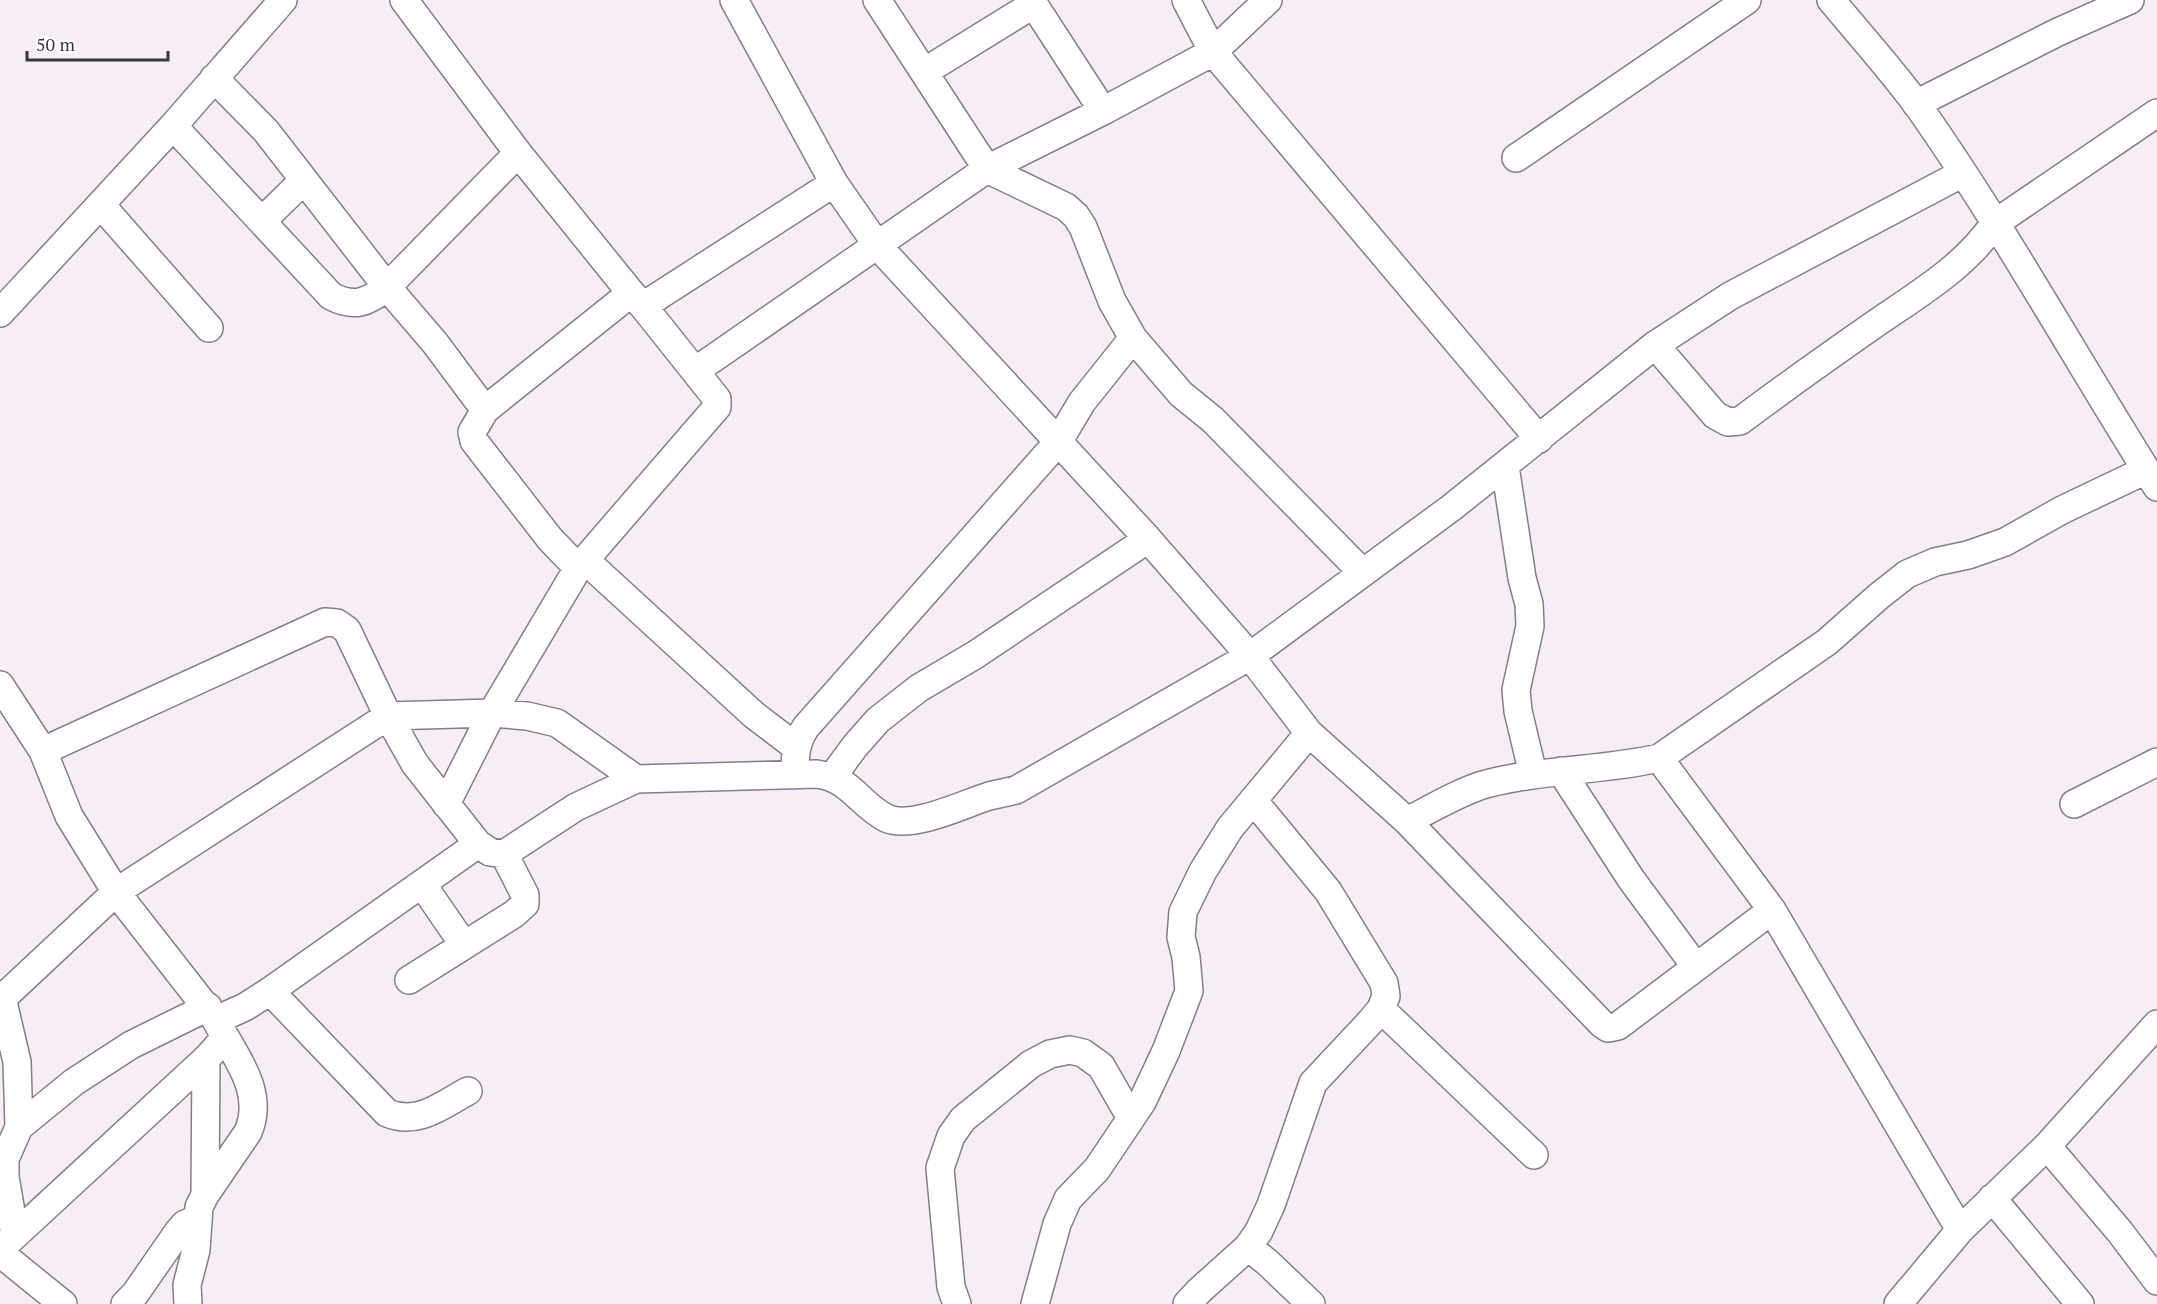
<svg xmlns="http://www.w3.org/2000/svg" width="2157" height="1304" font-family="'PT Serif',serif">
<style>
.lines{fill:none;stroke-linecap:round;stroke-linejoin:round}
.minor-casing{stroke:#867e87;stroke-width:30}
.minor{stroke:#fff;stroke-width:27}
</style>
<rect width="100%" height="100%" fill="#f6edf7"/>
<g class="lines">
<defs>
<path id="minor" d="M404,0l114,153
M734,0l100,183 43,62 271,294 102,117 59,77 98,88 195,203 6,4 10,-2 154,-116
M877,0l110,169 79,38 10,9 7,11 29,74 21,37 48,56 32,26 149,152
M1031,0l72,111
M1186,0l27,52 326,387
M1831,0c29,35 60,69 87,106 86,122 159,255 239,381
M924,72l110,-68
M214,78l52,53 121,156 48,56 50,67
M1916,104l142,-72 72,-32
M173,126l158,170c23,12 36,7 56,-9l131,-134 113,140
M1516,158l231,-158
M101,205l108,123
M262,221l42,-41
M0,313l173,-187 110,-126
M1655,345l60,70 13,7 12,-1c44,-33 89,-65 135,-97 42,-29 90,-57 119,-100l163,-111
M695,371l292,-202 116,-58 110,-59 55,-52
M1505,466l17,112 7,26 1,22 -14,64 2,21 15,63
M585,560l169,155 42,32
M578,568l-28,-29 -76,-98 -2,-9 13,-22 146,-117 12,13 191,-123
M0,685l43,66 26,65 47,76 100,128 29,-13 25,-16 208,-147
M43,751l282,-129 12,1 10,7 41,86 27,48 63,80 12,8 14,2 72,-47 60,-28 181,-5c34,5 41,29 69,44 25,12 78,-14 103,-22 9,-2 18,-4 27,-6l234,-134 201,-148 204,-163 75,-49 233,-123
M1659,758l113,152 188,320
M1561,771l70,108 65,88
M795,775c0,-18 0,-32 11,-48l252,-285 24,-40 51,-64
M833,776l22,-30 23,-26 41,-32 56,-33 173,-116
M446,804l46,-91 86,-145 139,-161v-8l-74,-93
M2074,804l83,-42
M1407,821c22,-11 56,-31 79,-37 57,-15 116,-13 173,-26l168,-116 52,-46 28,-22 28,-12 33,-7 37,-13 57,-32 84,-40
M422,884l42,61
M409,980l105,-66 11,-10v-9l-21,-41
M270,991l117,122c31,13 55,-8 81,-22
M1381,1009l153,146
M19,1127l55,-45 57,-37 77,-38
M2047,1146l73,86 37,49
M205,1195l1,-136
M1992,1198l88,106
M15,1235l-10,-58v-18l14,-32 -2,-65 -14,-60 4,-8 109,-102 272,-176 104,-3 35,3 30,7 79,56
M1248,1247l19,15 44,42
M0,1249l206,-190 19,-21
M0,1253l63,51
M125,1304l10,-10 43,-62 7,-8 12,-5
M188,1304l-1,-19 9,-35 3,-43 6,-12 43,-63c18,-42 -15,-77 -32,-112
M957,1304l-6,-17 -11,-119 11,-32 12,-17 68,-55 19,-10 20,-4 13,3 18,13 30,52
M1035,1304l22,-80 11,-25 29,-30 45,-67 24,-51 23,-60 -3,-34 -5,-20 2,-25 20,-41 27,-43 79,-95
M1187,1304l12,-13 49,-44 11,-16 12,-26 42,-122 58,-62 10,-12 5,-13 -2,-13 -56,-92 -75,-91
M1898,1304l62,-74 87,-84 110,-122"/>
</defs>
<use href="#minor" class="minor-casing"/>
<use href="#minor" class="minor"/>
</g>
<path d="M27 51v9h141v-9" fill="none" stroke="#3a373b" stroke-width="3"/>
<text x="36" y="51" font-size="18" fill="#3a373b" stroke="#ffffff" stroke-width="4.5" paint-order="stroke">50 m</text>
</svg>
